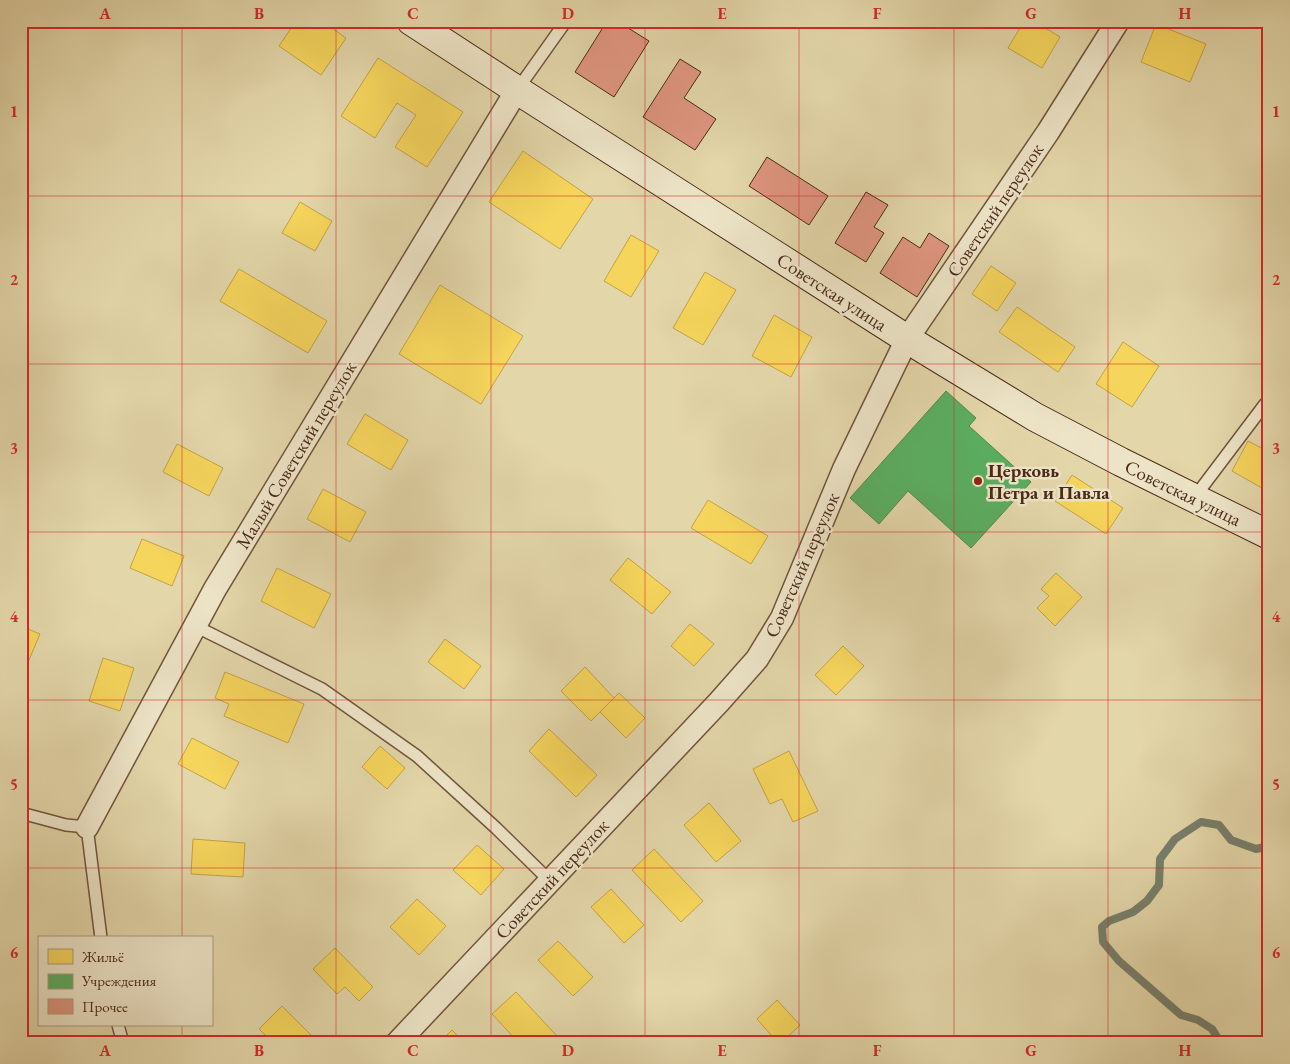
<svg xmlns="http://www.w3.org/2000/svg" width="1290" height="1064" font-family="'EB Garamond',serif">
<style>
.homes{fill:#f6d55c;stroke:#c3a148}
.public{fill:#5aae61;stroke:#56864b}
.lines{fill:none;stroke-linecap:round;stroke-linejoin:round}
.stream{stroke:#78806c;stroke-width:8}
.building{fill:#df9580;stroke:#4b2919}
.lane-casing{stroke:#71543d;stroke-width:14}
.street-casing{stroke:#71543d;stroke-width:25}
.secondary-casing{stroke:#4b2919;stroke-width:30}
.lane{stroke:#ede4c7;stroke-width:11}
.street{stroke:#ede4c7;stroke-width:22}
.secondary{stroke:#ede4c7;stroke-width:28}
.grid{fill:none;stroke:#d62828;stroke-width:1;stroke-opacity:0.55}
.poi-dot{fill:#8f2418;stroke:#ede4c7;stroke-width:2}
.labels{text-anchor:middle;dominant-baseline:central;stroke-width:5;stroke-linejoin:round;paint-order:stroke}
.street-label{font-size:19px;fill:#4b2919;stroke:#ede4c7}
.poi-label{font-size:19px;font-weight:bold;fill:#4b2919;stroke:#ede4c7;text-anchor:start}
.neatline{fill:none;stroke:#d62828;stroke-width:2}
.grid-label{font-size:16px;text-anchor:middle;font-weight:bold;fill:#d62828}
</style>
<rect width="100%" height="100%" fill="#e3d6a9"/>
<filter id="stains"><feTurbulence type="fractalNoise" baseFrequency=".004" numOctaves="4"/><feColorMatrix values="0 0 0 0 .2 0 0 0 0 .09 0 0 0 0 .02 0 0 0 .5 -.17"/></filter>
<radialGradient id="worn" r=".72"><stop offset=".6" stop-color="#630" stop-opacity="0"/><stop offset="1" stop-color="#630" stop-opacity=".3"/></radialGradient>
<path class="homes" d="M296,21h26l24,17 -25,37 -42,-29z
M1024,21h10l26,16 -18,31 -34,-20z
M1156,24l50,20 -16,38 -49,-20z
M378,58l85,54 -36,55 -32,-20 21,-32 -19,-12 -22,35 -34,-22z
M523,151l70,48 -33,50 -71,-47z
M300,202l32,19 -17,30 -33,-18z
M631,235l28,16 -28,46 -27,-16z
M991,266l25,17 -19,28 -25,-17z
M239,269l88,52 -19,32 -88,-52z
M705,272l31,18 -33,55 -30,-17z
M440,285l83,51 -42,68 -82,-50z
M1017,307l58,40 -17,25 -59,-40z
M774,315l38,22 -21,40 -39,-21z
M1123,342l36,24 -27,41 -36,-23z
M365,414l43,26 -17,30 -44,-26z
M1248,441l21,11v40l-37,-21z
M177,444l46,24 -14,28 -46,-24z
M1072,475l51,33 -17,26 -51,-33z
M323,489l43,23 -16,30 -43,-23z
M708,500l60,36 -17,28 -60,-36z
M142,539l42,17 -12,30 -42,-18z
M628,558l43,34 -19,22 -42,-34z
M277,568l54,26 -17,34 -53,-27z
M1056,573l26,24 -27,29 -18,-18 12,-12 -8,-7z
M690,624l24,20 -20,22 -23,-20z
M21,626l19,8 -17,40 -2,-1z
M445,639l36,27 -17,23 -36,-27z
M843,646l21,20 -28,29 -21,-20z
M103,658l31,10 -14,43 -31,-10z
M585,667l29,31 -23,23 -30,-30z
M225,672l79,32 -16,39 -64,-27 5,-12 -14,-6z
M619,693l26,25 -19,20 -26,-26z
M549,729l48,46 -21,22 -47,-46z
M192,738l47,24 -14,27 -47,-25z
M380,746l25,22 -18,21 -25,-22z
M789,751l29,60 -25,11 -11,-23 -12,5 -17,-35z
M709,803l32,38 -25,21 -32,-37z
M193,839l52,4 -2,34 -52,-3z
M477,845l27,24 -23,26 -28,-25z
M654,849l49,52 -22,21 -49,-52z
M611,889l33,36 -20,18 -33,-36z
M417,899l29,27 -27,29 -29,-28z
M558,941l35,36 -20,19 -35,-36z
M335,948l38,39 -14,14 -14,-14 -8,7 -24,-25z
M516,992l40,43 -9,8h-28l-27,-29z
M777,1000l23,25 -19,18h-3l-21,-24z
M282,1006l37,37h-46l-14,-14z
M452,1030l12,13h-25z"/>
<path class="public" d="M946,391l30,27 -7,8 62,56 -60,66 -63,-57 -29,33 -29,-26z"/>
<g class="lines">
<path class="stream" d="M1219,1043v-3l-7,-11 -14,-9 -17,-5 -62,-54 -16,-19 -1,-15 7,-6 24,-9 14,-11 12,-16 1,-26 15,-20 26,-17 18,3 12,15 25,9 13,-3"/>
</g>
<path class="building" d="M607,21h10l32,20 -35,56 -39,-25z
M680,59l21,13 -17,26 32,21 -21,31 -52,-33z
M767,157l61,39 -19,29 -60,-39z
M866,192l22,13 -14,22 10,6 -18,29 -31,-19z
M929,233l20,13 -32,51 -37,-24 23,-36 17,11z"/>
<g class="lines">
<defs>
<path id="lane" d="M517,90l49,-69
M1194,498l71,-94
M195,626l127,63 95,67 79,72 54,53
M21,813l45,12 21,2 14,111
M118,1025l5,18"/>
<path id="street" d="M87,827l128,-238 302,-499
M397,1043l322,-341 38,-43 25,-41 62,-149 63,-130 141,-207 70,-111"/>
<path id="secondary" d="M411,21l106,69 390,249 128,78 86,45 148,73"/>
</defs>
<use href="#lane" class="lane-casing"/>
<use href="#street" class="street-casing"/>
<use href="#secondary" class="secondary-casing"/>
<use href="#lane" class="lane"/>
<use href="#street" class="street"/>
<use href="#secondary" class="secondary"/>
</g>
<path class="grid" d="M182,21v917M336,21v1022M491,21v1022M645,21v1022M799,21v1022M954,21v1022M1108,21v1022M21,196h1248M21,364h1248M21,532h1248M21,700h1248M21,868h1248M182,1025v18"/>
<circle class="poi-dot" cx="978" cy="481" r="5"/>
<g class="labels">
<g class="street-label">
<text transform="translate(995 210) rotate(-56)">Советский переулок</text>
<text transform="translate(832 292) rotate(33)">Советская улица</text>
<text transform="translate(296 455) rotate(-59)">Малый Советский переулок</text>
<text transform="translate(1183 493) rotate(26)">Советская улица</text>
<text transform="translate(802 565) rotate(-66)">Советский переулок</text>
<text transform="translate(552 879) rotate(-47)">Советский переулок</text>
</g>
<g class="poi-label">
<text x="988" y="470">Церковь<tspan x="988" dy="22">Петра и Павла</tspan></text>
</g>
</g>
<rect width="1290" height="1064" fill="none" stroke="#e3d6a9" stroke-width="55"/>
<rect x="38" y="936" width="175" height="90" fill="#ede4c7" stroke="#ac9981"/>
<rect x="48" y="949" width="25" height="15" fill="#f6d55c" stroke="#ac9981"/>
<text x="82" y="962" font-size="15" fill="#4b2919">Жильё</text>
<rect x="48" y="974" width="25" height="15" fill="#5aae61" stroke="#ac9981"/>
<text x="82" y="986" font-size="15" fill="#4b2919">Учреждения</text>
<rect x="48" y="999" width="25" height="15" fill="#df9580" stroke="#ac9981"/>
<text x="82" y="1012" font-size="15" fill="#4b2919">Прочее</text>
<rect x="28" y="28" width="1234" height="1008" class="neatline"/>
<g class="grid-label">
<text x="105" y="19">A</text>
<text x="259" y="19">B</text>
<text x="413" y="19">C</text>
<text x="568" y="19">D</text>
<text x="722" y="19">E</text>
<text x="877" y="19">F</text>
<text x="1031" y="19">G</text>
<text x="1185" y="19">H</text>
<text x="14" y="117">1</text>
<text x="1276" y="117">1</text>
<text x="14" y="285">2</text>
<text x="1276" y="285">2</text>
<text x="14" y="454">3</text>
<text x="1276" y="454">3</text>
<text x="14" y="622">4</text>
<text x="1276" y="622">4</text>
<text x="14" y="790">5</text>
<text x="1276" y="790">5</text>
<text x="14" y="958">6</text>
<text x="1276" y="958">6</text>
<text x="105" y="1056">A</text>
<text x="259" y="1056">B</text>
<text x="413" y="1056">C</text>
<text x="568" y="1056">D</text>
<text x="722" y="1056">E</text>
<text x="877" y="1056">F</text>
<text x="1031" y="1056">G</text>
<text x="1185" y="1056">H</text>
</g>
<rect width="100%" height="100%" filter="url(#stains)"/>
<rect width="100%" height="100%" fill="url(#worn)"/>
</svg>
